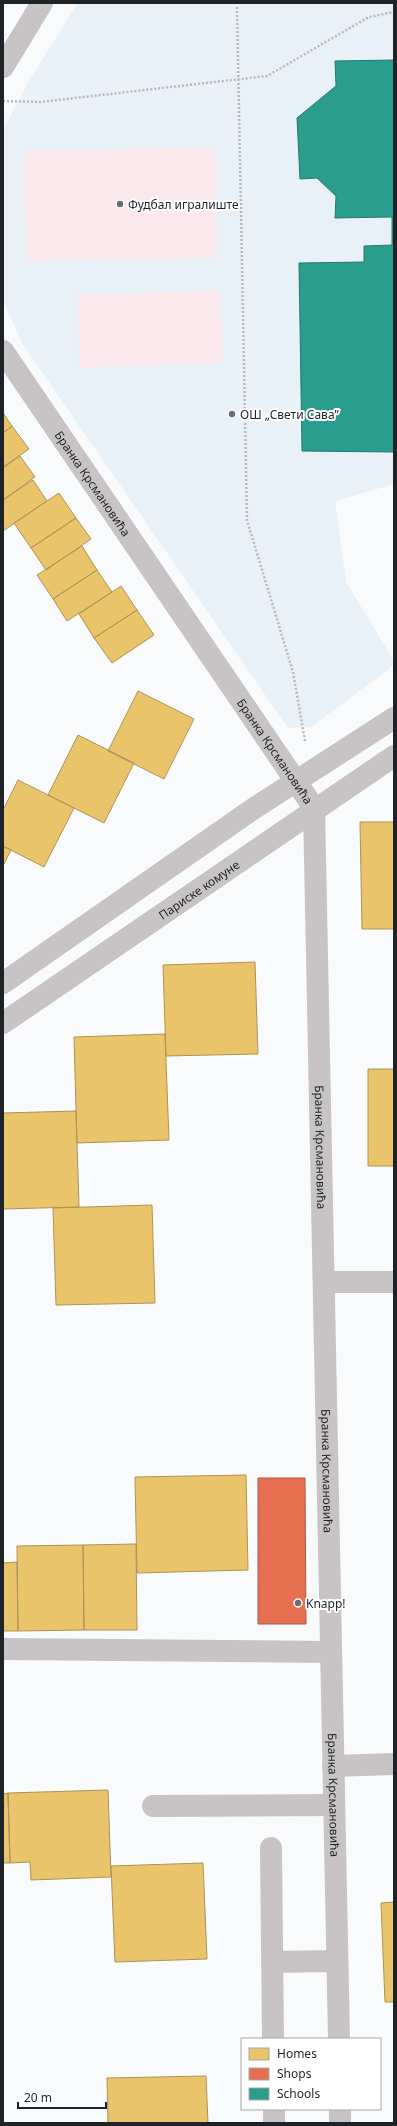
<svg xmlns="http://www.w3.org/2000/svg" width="397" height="2126" font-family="'Noto Sans',sans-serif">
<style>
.built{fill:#e8f0f8}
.green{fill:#fae8ec}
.homes{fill:#e9c46a;stroke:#ac9456}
.shops{fill:#e76f51;stroke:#ab5845}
.schools{fill:#2a9d8f;stroke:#267870}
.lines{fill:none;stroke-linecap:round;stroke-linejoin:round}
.path{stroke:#bab8b9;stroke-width:2.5;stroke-dasharray:2 2;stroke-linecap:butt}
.minor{stroke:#c8c4c5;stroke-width:22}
.poi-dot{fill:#6a6e72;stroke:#fff;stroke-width:1.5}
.labels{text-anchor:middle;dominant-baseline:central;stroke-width:4;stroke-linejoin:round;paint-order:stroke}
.poi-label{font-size:12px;fill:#1e2328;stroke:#fff;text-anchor:start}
.street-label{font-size:12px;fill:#1e2328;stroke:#fff}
</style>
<rect width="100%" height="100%" fill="#f8fafc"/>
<path class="built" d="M78,3h316v481l-59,17 11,81 48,79v4l-83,62 -23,1 -266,-385 -19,-42v-171l26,-49z"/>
<path class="green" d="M215,147l2,111 -191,3 -2,-110z
M220,290l3,73 -143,5 -2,-73z"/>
<path class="homes" d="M3,413l9,13 -9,7z
M12,426l17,23 -26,18v-34z
M20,456l15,21 -32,23v-32z
M33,480l14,21 -44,30v-31z
M59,493l17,25 -45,30 -17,-25z
M76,518l15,21 -45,31 -15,-22z
M82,546l15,24 -44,29 -16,-24z
M97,570l15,22 -45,29 -14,-22z
M121,586l16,24 -43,28 -15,-24z
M137,610l17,25 -42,28 -18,-25z
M138,691l56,28 -30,60 -56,-28z
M78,735l56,28 -30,60 -56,-28z
M18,780l56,28 -30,59 -41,-21v-36z
M360,822h34v107h-32z
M3,846l8,4 -8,16z
M255,962l3,92 -92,2 -3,-91z
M165,1034l4,106 -92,3 -3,-106z
M368,1069h26v97h-26z
M76,1111l3,96 -76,2v-96z
M152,1205l3,98 -99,2 -3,-97z
M246,1475l2,95 -111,3 -2,-96z
M136,1544l1,86h-53l-1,-85z
M83,1545l1,85 -66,1 -1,-85z
M17,1562l1,69h-15v-68z
M108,1790l3,87 -80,3 -1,-18 -20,1 -2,-70z
M8,1793l2,70h-7v-69z
M203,1863l4,96 -92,3 -4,-96z
M394,1902v100h-9l-4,-99z
M206,2076l2,47h-100l-1,-45z"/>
<path class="shops" d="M258,1478h47l1,146h-48z"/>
<path class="schools" d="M394,60v392l-92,-1 -3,-188 65,-1v-16l28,-1v-28l-57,1 1,-22 -19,-18 -17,1 -3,-61 39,-32 -1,-25z"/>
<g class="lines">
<path class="path" d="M237,7l10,513 46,152 12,69
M3,101l37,1 227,-26 102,-59 25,-5"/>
<g class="minor">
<path d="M3,67l39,-64"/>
<path id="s1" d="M3,351l311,457 25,1231"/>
<path d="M3,983l250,-174 141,-91"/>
<path id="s2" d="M3,1023l391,-267"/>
<path d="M325,1282h69"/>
<path d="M3,1649l328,3"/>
<path d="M333,1766l61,-2"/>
<path d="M153,1806l181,-1"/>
<path d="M271,1848l2,191"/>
<path d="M272,1962l65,-1"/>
<path d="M274,2109v14"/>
<path d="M340,2109v14"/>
</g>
</g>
<g class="poi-dot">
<circle cx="120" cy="204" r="4"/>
<circle cx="232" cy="414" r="4"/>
<circle cx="298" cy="1603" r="4"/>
</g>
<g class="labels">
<g class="poi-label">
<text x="128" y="204">Фудбал игралиште</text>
<text x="240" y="414">ОШ „Свети Сава”</text>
<text x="306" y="1603">Knapp!</text>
</g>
<g class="street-label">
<text stroke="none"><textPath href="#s1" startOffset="160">Бранка Крсмановића</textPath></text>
<text stroke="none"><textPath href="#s1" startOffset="484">Бранка Крсмановића</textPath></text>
<text stroke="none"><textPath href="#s2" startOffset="237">Париске комуне</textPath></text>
<text stroke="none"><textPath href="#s1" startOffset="892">Бранка Крсмановића</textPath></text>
<text stroke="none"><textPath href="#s1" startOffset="1216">Бранка Крсмановића</textPath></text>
<text stroke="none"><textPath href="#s1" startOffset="1540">Бранка Крсмановића</textPath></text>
</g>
</g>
<rect width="397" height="2126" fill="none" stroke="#1e2328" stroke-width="8"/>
<rect x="241" y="2038" width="140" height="72" fill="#ffffff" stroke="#a5a7a9"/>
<rect x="249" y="2048" width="20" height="12" fill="#e9c46a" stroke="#a5a7a9"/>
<text x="277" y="2058" font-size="12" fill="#1e2328">Homes</text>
<rect x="249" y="2068" width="20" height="12" fill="#e76f51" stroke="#a5a7a9"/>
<text x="277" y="2078" font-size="12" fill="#1e2328">Shops</text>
<rect x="249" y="2088" width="20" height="12" fill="#2a9d8f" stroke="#a5a7a9"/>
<text x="277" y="2098" font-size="12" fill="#1e2328">Schools</text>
<path d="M18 2102v6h88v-6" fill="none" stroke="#1e2328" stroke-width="2"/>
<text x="24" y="2102" font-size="12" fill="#1e2328" stroke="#ffffff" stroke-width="3" paint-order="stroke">20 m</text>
</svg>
